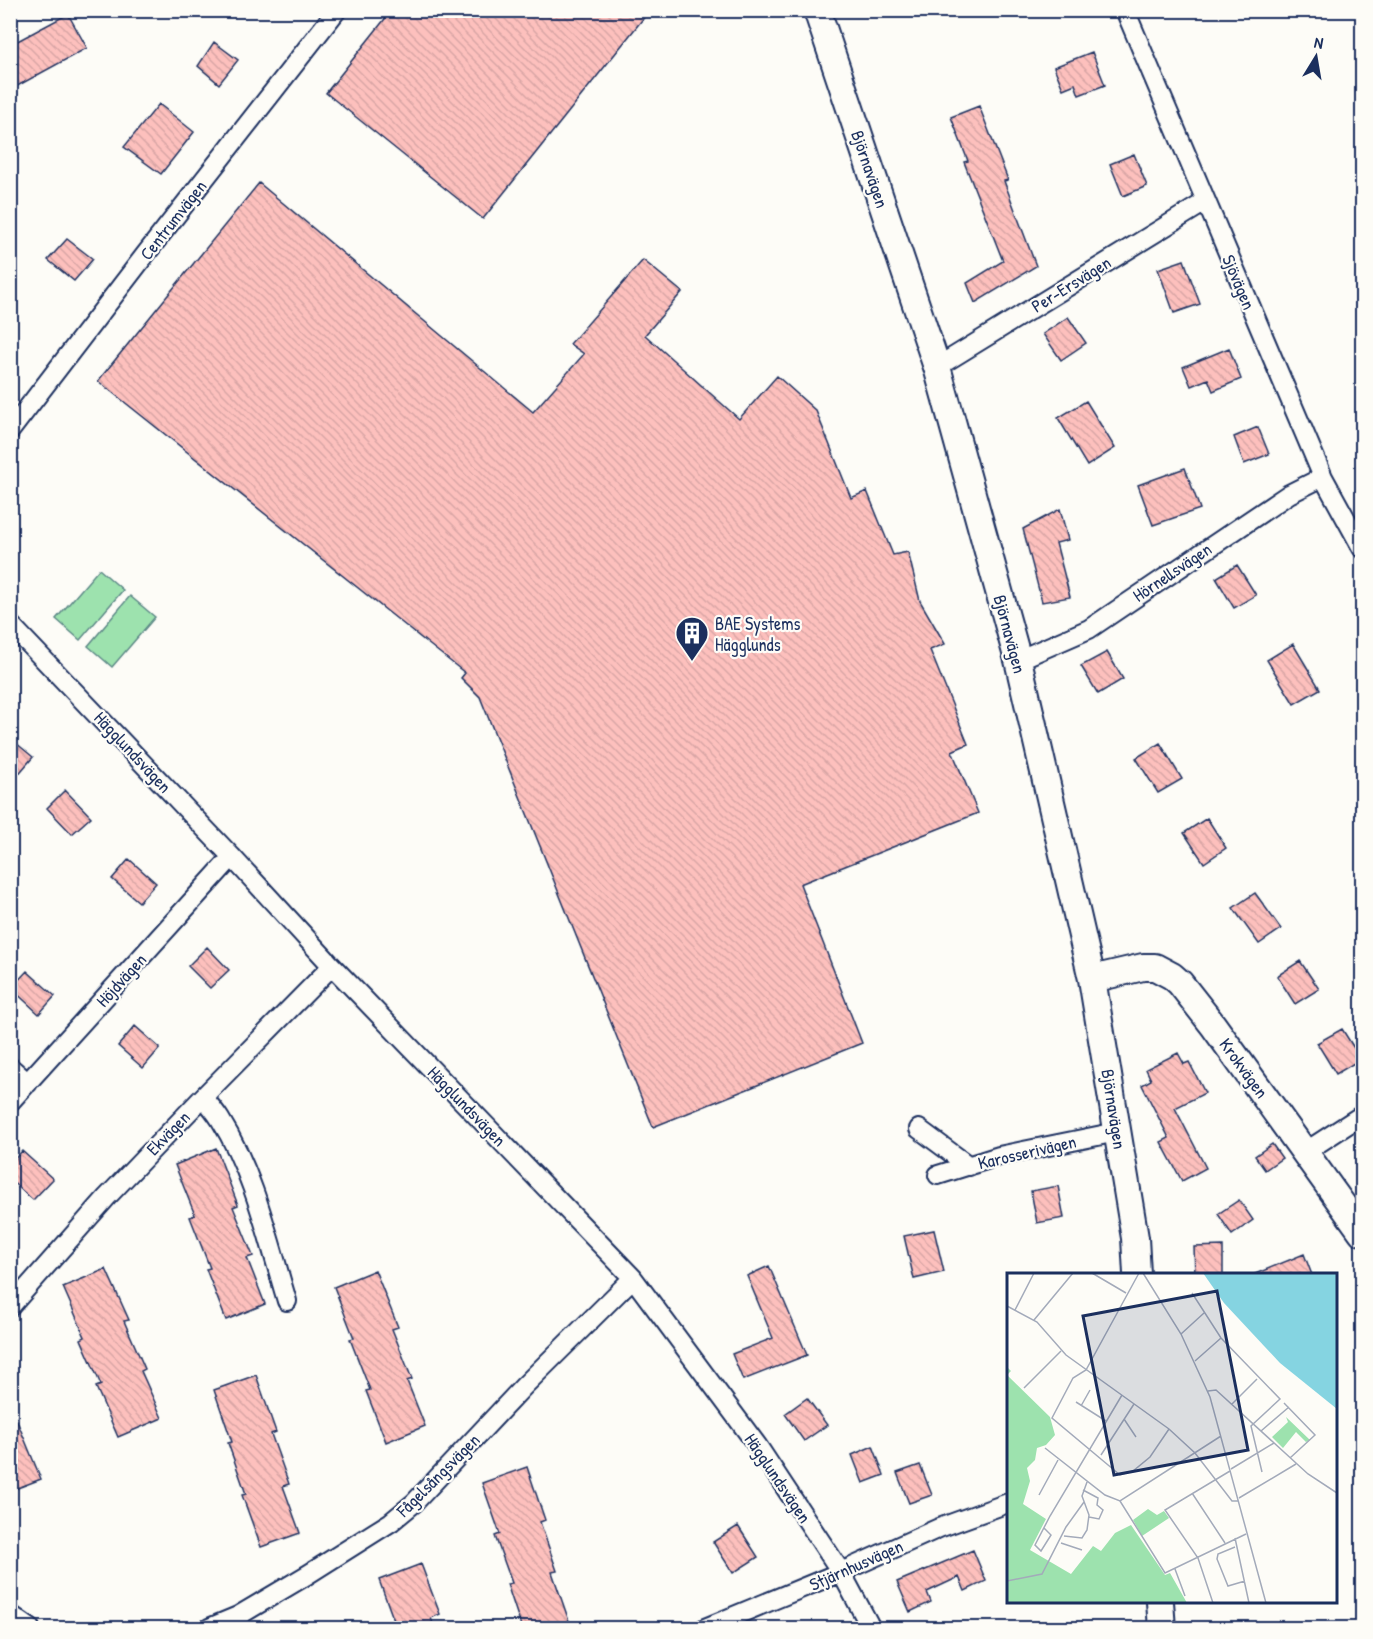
<svg xmlns="http://www.w3.org/2000/svg" width="1373" height="1639" font-family="'Patrick Hand',sans-serif">
<style>
.green{fill:#9de2ae;stroke:#5c8886;stroke-width:1.5}
.building{fill:url(#building-back-hatch);stroke:#1b2f5e;stroke-width:1.5}
.lines{fill:none;stroke-linecap:round;stroke-linejoin:round}
.street-casing{stroke:#1b2f5e;stroke-width:22}
.secondary-casing{stroke:#1b2f5e;stroke-width:30}
.street{stroke:#fdfcf7;stroke-width:18}
.secondary{stroke:#fdfcf7;stroke-width:26}
.labels{text-anchor:middle;dominant-baseline:central;stroke-width:4.5;stroke-linejoin:round;paint-order:stroke}
.street-label{font-size:18px;fill:#1b2f5e;stroke:#fdfcf7}
.poi-label{font-size:18px;fill:#1b2f5e;stroke:#fdfcf7;text-anchor:start}
.inset-road{fill:none;stroke:#a3aaba;stroke-width:1.5}
.view{fill:#1b2f5e;fill-opacity:0.15;stroke:#1b2f5e;stroke-width:3}
.inset-edge{fill:none;stroke:#1b2f5e;stroke-width:3}
</style>
<defs>
<pattern id="building-back-hatch" width="6" height="6" patternUnits="userSpaceOnUse" patternTransform="scale(1.5)"><rect width="6" height="6" fill="#fdc0bd"/><path d="M-1 5l2 2M0 0l6 6M5-1l2 2" fill="none" stroke="#d8a5a5"/></pattern>
</defs>
<rect width="100%" height="100%" fill="#fdfcf7"/>
<filter id="ink" filterUnits="userSpaceOnUse"><feTurbulence type="fractalNoise" baseFrequency=".0167" numOctaves="2"/><feDisplacementMap in="SourceGraphic" scale="12" xChannelSelector="R" yChannelSelector="G"/><feConvolveMatrix kernelMatrix="1 2 1 2 8 2 1 2 1" color-interpolation-filters="sRGB"/></filter>
<g filter="url(#ink)">
<path class="green" d="M99,569l24,21 -43,50 -24,-21z
M130,596l25,21 -43,50 -24,-21z"/>
<path class="building" d="M392,10h258l-167,209 -157,-126z
M68,14l19,34 -77,42v-45z
M214,42l24,18 -19,24 -21,-18z
M1092,52l13,33 -26,10 -4,-11 -12,5 -9,-22z
M159,104l35,28 -33,42 -37,-27z
M979,106l29,74 -4,1 32,85 -61,37 -8,-20 36,-22 -39,-99 4,-1 -17,-44z
M1134,154l13,32 -24,10 -13,-32z
M259,183l274,229 51,-58 -14,-10 73,-84 39,32 -37,43 94,84 38,-43 39,35 35,87 16,-7 26,64 15,-3 12,49 25,43 -15,6 38,94 -16,7 26,62 -178,71 62,159 -209,84 -173,-430 -19,-19 4,-5 -367,-292z
M67,239l26,20 -19,22 -26,-21z
M1184,260l16,44 -26,9 -16,-44z
M1068,317l18,26 -25,17 -18,-26z
M1229,348l12,31 -28,12 -5,-12 -17,7 -8,-19z
M1086,401l29,47 -28,18 -29,-48z
M1258,427l11,27 -25,10 -10,-27z
M1185,468l15,41 -47,16 -15,-40z
M1060,509l8,31 -12,3 14,54 -28,5 -19,-73z
M1237,565l19,30 -22,13 -18,-30z
M1293,644l27,45 -26,15 -27,-44z
M1107,652l16,27 -25,15 -17,-28z
M10,738l23,19 -23,27z
M1160,743l22,36 -24,14 -22,-35z
M65,790l26,27 -19,17 -25,-26z
M1207,818l19,30 -22,15 -20,-30z
M129,859l27,24 -17,19 -27,-23z
M1255,893l26,36 -22,15 -26,-36z
M207,947l22,23 -19,18 -22,-22z
M1300,961l19,28 -24,15 -18,-28z
M27,971l28,25 -16,18 -28,-26z
M135,1026l25,22 -17,20 -25,-22z
M1342,1029l19,30 -25,15 -19,-31z
M1178,1053l6,11 5,-2 16,31 -30,15 31,60 -24,13 -21,-39 8,-4 -27,-53 9,-5 -5,-11z
M1272,1144l10,14 -17,12 -10,-14z
M216,1148l22,57 -5,2 20,49 -6,2 18,46 -39,16 -20,-51 4,-1 -20,-51 5,-2 -20,-50z
M22,1151l31,28 -20,21 -23,-20v-16z
M1058,1186l6,32 -27,5 -6,-32z
M1239,1200l14,20 -21,15 -14,-21z
M934,1230l10,42 -30,7 -10,-43z
M1223,1246v29h-28l-1,-28z
M1304,1254l8,21h-57v-1z
M769,1266l38,89 -64,25 -11,-26 41,-16 -26,-62z
M106,1269l23,51 -5,1 21,48 -4,2 21,47 -44,19 -22,-50 5,-2 -20,-46 4,-2 -22,-50z
M375,1270l23,57 -6,2 20,50 -5,2 18,45 -39,16 -20,-51 4,-1 -20,-51 4,-1 -20,-51z
M256,1375l20,57 -5,2 18,50 -6,2 17,47 -39,14 -19,-52 4,-1 -18,-51 4,-1 -18,-52z
M807,1398l20,27 -23,16 -19,-27z
M10,1404l31,75 -31,12z
M873,1446l11,29 -21,8 -11,-28z
M920,1465l12,30 -23,8 -12,-30z
M527,1467l18,53 -5,2 17,49 -5,1 17,49 -22,8h-25l-15,-45 5,-1 -17,-47 5,-2 -18,-51z
M738,1526l20,31 -25,16 -20,-31z
M973,1550l13,31 -21,10 -6,-14 -32,15 4,10 -21,10 -13,-30z
M421,1564l19,50 -9,4 4,11h-38l-18,-49z"/>
<g class="lines">
<defs>
<path id="street" d="M1125,10l198,467 39,71
M937,367l268,-165
M10,431l135,-176 192,-245
M10,624l222,233 100,109 301,312 124,167 84,127 30,56
M1018,660l71,-31 200,-135 34,-17
M10,1067l18,16
M203,1097c6,7 12,14 17,22 34,54 49,122 67,182
M10,1102l222,-245
M919,1129l50,37
M1305,1152l57,-37
M938,1175l61,-19 118,-24
M10,1307l97,-110 96,-100 129,-131
M10,1614l20,14
M209,1628l29,-12 69,-41 84,-53 23,-19 110,-117 109,-108
M705,1628l136,-56 98,-44 69,-25"/>
<path id="secondary" d="M817,10l120,357 81,293 74,319 43,259 2,36
M1092,979l51,-12h12l17,9 8,7 33,42 149,207
M1160,1602l2,26"/>
</defs>
<use href="#street" class="street-casing"/>
<use href="#secondary" class="secondary-casing"/>
<use href="#street" class="street"/>
<use href="#secondary" class="secondary"/>
</g>
</g>
<defs>
<symbol id="building-pin" viewBox="-11 -11 22 30"><path d="M0 17L-7.5 6A9.5 9.5 0 1 1 7.5 6Z" fill="#1b2f5e" stroke="#fdfcf7"/><path d="M-4-6H4V6H1V3H-1V6H-4ZM-2.5-4.3h1.7v1.8h-1.7ZM.8-4.3h1.7v1.8H.8ZM-2.5-1h1.7V.8h-1.7ZM.8-1h1.7V.8H.8Z" fill="#fff"/></symbol>
</defs>
<g fill-rule="evenodd">
<use href="#building-pin" x="673" y="614" width="38" height="52"/>
</g>
<g class="labels">
<g class="street-label">
<text transform="translate(870 169) rotate(71)">Björnavägen</text>
<text transform="translate(173 220) rotate(-52)">Centrumvägen</text>
<text transform="translate(1239 282) rotate(67)">Sjövägen</text>
<text transform="translate(1071 284) rotate(-32)">Per-Ersvägen</text>
<text transform="translate(1172 572) rotate(-34)">Hörnellsvägen</text>
<text transform="translate(1010 634) rotate(75)">Björnavägen</text>
<text transform="translate(133 752) rotate(47)">Hägglundsvägen</text>
<text transform="translate(121 980) rotate(-48)">Höjdvägen</text>
<text transform="translate(1244 1068) rotate(54)">Krokvägen</text>
<text transform="translate(467 1106) rotate(46)">Hägglundsvägen</text>
<text transform="translate(1114 1109) rotate(81)">Björnavägen</text>
<text transform="translate(168 1133) rotate(-46)">Ekvägen</text>
<text transform="translate(1027 1152) rotate(-13)">Karosserivägen</text>
<text transform="translate(438 1475) rotate(-45)">Fågelsångsvägen</text>
<text transform="translate(778 1478) rotate(56)">Hägglundsvägen</text>
<text transform="translate(856 1565) rotate(-24)">Stjärnhusvägen</text>
</g>
<g class="poi-label">
<text x="715" y="623">BAE Systems<tspan x="715" dy="21">Hägglunds</tspan></text>
</g>
</g>
<g transform="translate(1007 1273)">
<rect width="330" height="330" fill="#fdfcf7"/>
<path d="M279,144l24,23 -4,2 -10,-10 -13,16 -11,-11 16,-15z" fill="#9de2ae"/>
<path d="M0,94l4,4 -4,4 43,42 5,18 -9,10 -9,3 -2,12 -8,8 3,13 -7,23 23,15 -16,31 41,24 22,-28 8,5 14,-18 16,-8 34,50 5,-2 17,30h-180z" fill="#9de2ae"/>
<path d="M141,236l9,6 7,-4 5,7 -27,18 -9,-16z" fill="#9de2ae"/>
<path d="M196,0h134v136l-57,-46 -56,-60z" fill="#85d4e1"/>
<path class="inset-road" d="M85,0l34,20M132,0l-53,97 -13,8 -21,40 68,57 13,-4 17,-14 19,-28M136,0l38,61 29,63 56,206M185,20l29,45 59,61 -29,27 11,46M0,33l30,16 29,33 103,74 26,24 37,48h6M8,37l19,-37M27,47l39,-47M174,61l23,-21M188,88l26,-23M17,115l37,-37M201,118l8,-1 92,84 29,19M69,129l30,19M277,130l31,32 -25,23M225,131l25,-25M74,133l9,-16M117,146l12,18M254,158l28,-24M38,175l60,47 15,6 101,-65M94,182l33,-51M224,196l43,-26M76,217l15,8 -1,7 6,5 -4,9 -10,-2M185,220l33,50M32,222l19,-35M232,225l57,-34M113,228l45,72 81,-39M37,255l7,7 -10,16 -6,-6 15,-29 72,-121M57,263l18,2 5,-8 2,-15 -7,-19 5,-14M228,265l14,65M54,270l21,7M228,274l-17,7 -1,5 11,27 17,-5M168,296l10,27M0,308l35,-7 24,-47 18,-25M206,330l-15,-45 -33,-48 65,-39"/>
<path class="view" d="M210,18l31,159 -134,25 -31,-159z"/>
<rect width="330" height="330" class="inset-edge"/>
</g>
<rect width="1373" height="1639" fill="none" stroke="#fdfcf7" stroke-width="36"/>
<rect x="18" y="18" width="1337" height="1603" fill="none" stroke="#1b2f5e" stroke-width="2" filter="url(#ink)"/>
<g transform="translate(1316 57) rotate(11)" stroke="#fdfcf7" stroke-width="4.5" paint-order="stroke">
<path d="M0-4.5L10 22L0 15L-10 22Z" fill="#1b2f5e"/>
<text y="-9" font-size="16" font-weight="bold" text-anchor="middle" fill="#1b2f5e">N</text>
</g>
</svg>
